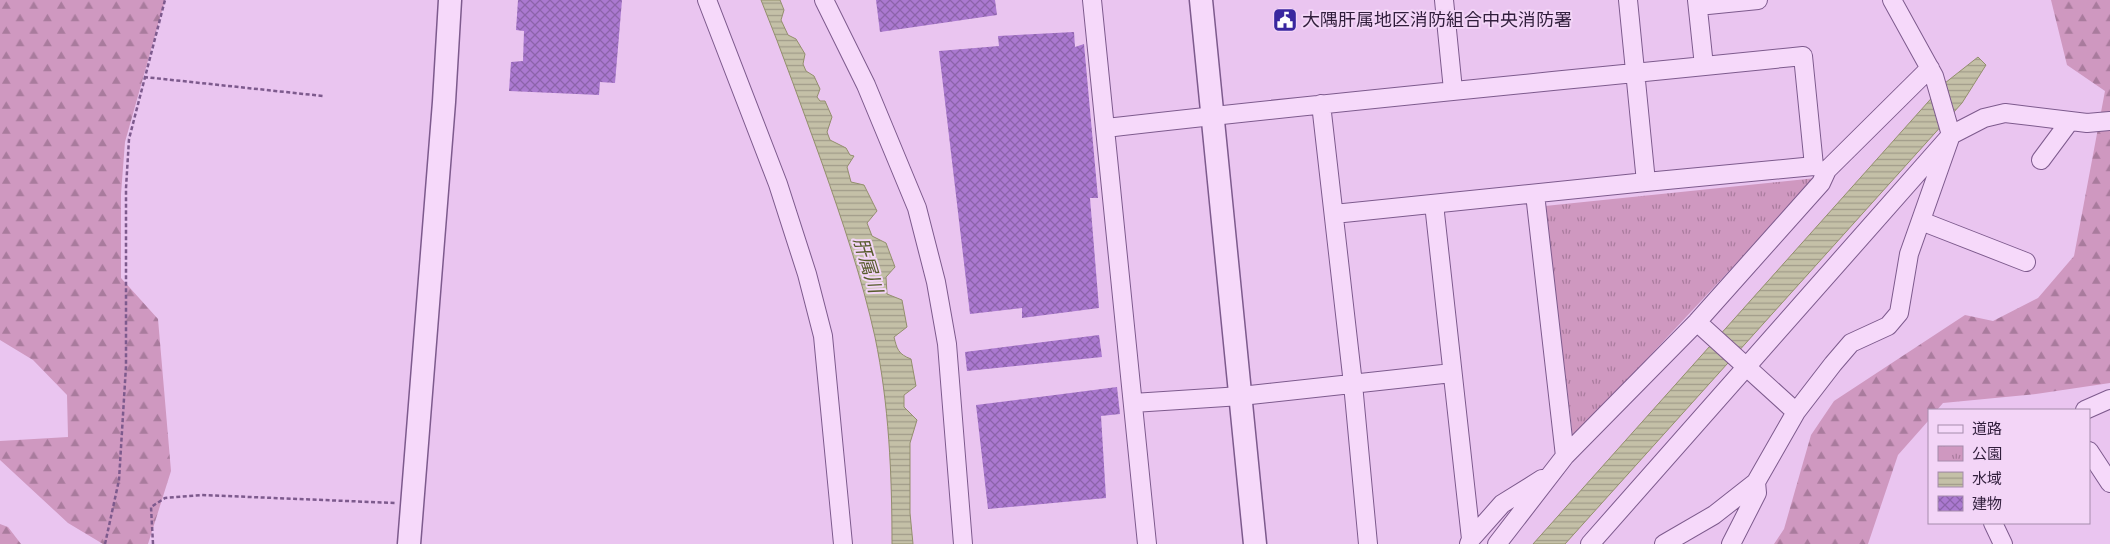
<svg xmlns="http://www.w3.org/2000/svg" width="2110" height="544" font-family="Bitter,'Noto Sans JP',serif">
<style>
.forest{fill:url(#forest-firs)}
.park{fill:url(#park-tufts)}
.water{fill:url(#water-rules);stroke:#938f6d}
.building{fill:url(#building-cross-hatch)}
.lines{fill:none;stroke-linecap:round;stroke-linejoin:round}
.minor-casing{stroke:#7d5a8d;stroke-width:20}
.tertiary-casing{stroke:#7d5a8d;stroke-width:25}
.path{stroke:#7d5a8d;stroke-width:2.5;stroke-dasharray:4 2.5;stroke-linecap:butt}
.minor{stroke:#f6d9fa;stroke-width:18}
.tertiary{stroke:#f6d9fa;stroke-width:22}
.labels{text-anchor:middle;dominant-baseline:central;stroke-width:4;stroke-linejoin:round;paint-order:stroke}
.poi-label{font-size:18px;fill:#311e3c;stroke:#f3d5f7;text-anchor:start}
.water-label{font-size:19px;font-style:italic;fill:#585c2d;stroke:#f3d5f7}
</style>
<defs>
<pattern id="forest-firs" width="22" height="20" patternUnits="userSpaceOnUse" patternTransform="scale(1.25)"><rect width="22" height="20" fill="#cf98c0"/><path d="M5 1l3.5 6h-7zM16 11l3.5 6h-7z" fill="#a97b9d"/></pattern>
<pattern id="park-tufts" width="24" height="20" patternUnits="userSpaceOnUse" patternTransform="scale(1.25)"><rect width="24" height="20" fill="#cf98c0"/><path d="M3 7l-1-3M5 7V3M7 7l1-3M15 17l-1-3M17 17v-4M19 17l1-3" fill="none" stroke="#a97b9d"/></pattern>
<pattern id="water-rules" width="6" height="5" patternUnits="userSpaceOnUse" patternTransform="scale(1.25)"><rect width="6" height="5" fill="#c4c0a7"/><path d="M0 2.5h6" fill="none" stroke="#a09b89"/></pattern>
<pattern id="building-cross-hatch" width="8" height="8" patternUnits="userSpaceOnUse" patternTransform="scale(1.25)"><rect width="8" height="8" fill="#ab79d0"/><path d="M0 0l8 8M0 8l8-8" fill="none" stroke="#8c63aa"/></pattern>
</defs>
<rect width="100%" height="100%" fill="#eac5f0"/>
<path class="forest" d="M0,0h165l-40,142 -4,52v84l37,41 13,152 -23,73h-45l-35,-21 -68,-63v-19l68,-4 -1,-42 -34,-35 -33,-20z
M2051,0h59v383l-74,11 -93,9 -6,7h-8v10l-31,35 -30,89h-94l10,-15 27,-94 23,-34 131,-86 28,6 45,-23 36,-42 31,-165 -38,-26z
M0,524l8,3 13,17h-21z"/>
<path class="park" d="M1816,178l-243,260 -28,-232z"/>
<path class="water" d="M761,0h19l4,10 -3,10 7,15 8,4 9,15 -2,10 3,7 8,5 6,13 -3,8 3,4h5l7,16 -5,15 3,8 16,8 4,7 4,1 -7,11 4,15 13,3 13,26 -10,12 5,13 14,7 9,24 -9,10 1,17 15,6 5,27 -13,10c3,12 4,17 17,22l5,27 -12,9v12l13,13 -7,23v70l3,31h-21c0,-69 -3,-140 -17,-207 -13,-59 -33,-117 -53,-174 -20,-55 -39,-109 -61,-163z
M1978,57l8,8 -24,38 -397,441h-32l412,-461z"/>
<path class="building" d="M518,0h104l-7,83 -15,-1 -1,13 -90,-4 2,-29 12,-1 1,-30 -8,-1z
M876,0h119l2,15 -117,17z
M1074,32l1,15 9,-3 14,154h-8l9,110 -77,10v-10l-52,6 -31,-263 60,-5 -1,-10z
M1099,335l3,22 -135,14 -2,-19z
M1117,387l3,27 -19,2 5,82 -118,11 -12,-104z"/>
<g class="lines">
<defs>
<path id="minor" d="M707,0l71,184 29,90 16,62 20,208
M824,0l42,85 51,123 19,74 11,62 16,200
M1092,0l55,544
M1444,0l9,90
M1697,0l7,66
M1698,6l60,-6
M1321,104l32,280 15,160
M1106,128c232,-27 464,-48 697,-72l11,110 -168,16 -18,-182
M2041,160l29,-39
M1535,194l30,262
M1434,204l37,335
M1334,214l312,-32
M1921,221l105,41
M1697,322l99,90
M1133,403l108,-7 211,-23
M2085,410l25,-11
M2089,451l21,32
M1993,523l10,21
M1469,544l2,-5 31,-35 40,-25
M1497,544l68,-88 132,-134 124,-139 6,-13 103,-102
M1590,544l361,-409 33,-17 21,-5 82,10 23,-2
M1664,544l50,-29 42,-33 40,-70 37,-48 18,-21 37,-17 11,-13 10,-59 42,-119 -17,-59 -42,-76
M1731,544l26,-51 -1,-11"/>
<path id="tertiary" d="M1201,0l54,544
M409,544l35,-442 6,-102"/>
</defs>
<use href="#minor" class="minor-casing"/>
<use href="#tertiary" class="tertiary-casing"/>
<path class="path" d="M144,77l179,19
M105,544l14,-64 7,-114v-178l3,-49 36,-139
M153,544l-2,-37 14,-9 37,-3 193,8"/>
<use href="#minor" class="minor"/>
<use href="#tertiary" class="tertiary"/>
</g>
<defs>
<symbol id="civic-square" viewBox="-11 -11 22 22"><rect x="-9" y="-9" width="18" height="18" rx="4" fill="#39279f" stroke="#f3d5f7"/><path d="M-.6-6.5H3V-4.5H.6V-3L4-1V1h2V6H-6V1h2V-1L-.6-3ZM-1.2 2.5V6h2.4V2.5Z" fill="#fff"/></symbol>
</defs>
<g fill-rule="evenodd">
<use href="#civic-square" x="1271" y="6" width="28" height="28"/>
</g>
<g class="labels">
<g class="poi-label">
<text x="1302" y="20">大隅肝属地区消防組合中央消防署</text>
</g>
<g class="water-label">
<text transform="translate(868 265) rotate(73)">肝属川</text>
</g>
</g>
<rect x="1928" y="409" width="162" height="115" fill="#f3d5f7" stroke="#a58cac"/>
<rect x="1938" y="425" width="25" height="8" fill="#f6d9fa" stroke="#a58cac"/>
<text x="1972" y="434" font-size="15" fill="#311e3c">道路</text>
<rect x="1938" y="446" width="25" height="15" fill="url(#park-tufts)" stroke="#a58cac"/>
<text x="1972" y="459" font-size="15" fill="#311e3c">公園</text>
<rect x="1938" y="472" width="25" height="15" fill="url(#water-rules)" stroke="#a58cac"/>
<text x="1972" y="484" font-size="15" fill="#311e3c">水域</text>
<rect x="1938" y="496" width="25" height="15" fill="url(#building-cross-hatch)" stroke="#a58cac"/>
<text x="1972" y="509" font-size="15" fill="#311e3c">建物</text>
</svg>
